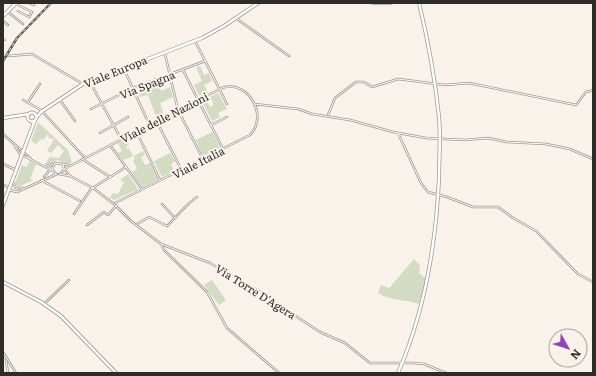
<svg xmlns="http://www.w3.org/2000/svg" width="596" height="376" font-family="Literata,serif">
<style>
.green{fill:#d3dcc2}
.lines{fill:none;stroke-linecap:round;stroke-linejoin:round}
.street-casing{stroke:#9e9891;stroke-width:2.5}
.secondary-casing{stroke:#9e9891;stroke-width:4}
.street{stroke:#fff;stroke-width:1}
.secondary{stroke:#fff;stroke-width:2.5}
.rail-casing{stroke:#63605b;stroke-width:2.5}
.rail{stroke:#f8f2ea;stroke-width:1;stroke-dasharray:3;stroke-linecap:butt}
.labels{text-anchor:middle;dominant-baseline:central;stroke-width:4;stroke-linejoin:round;paint-order:stroke}
.street-label{font-size:11px;fill:#2e2c29;stroke:#f8f2ea}
</style>
<rect width="100%" height="100%" fill="#f8f2ea"/>
<path class="green" d="M200,66l4,9 5,-2 3,8 -8,4 4,8 -8,4 -6,-12 8,-4 -6,-14z
M157,81l4,10 9,-4 3,10 -13,6 4,12 -7,4 -9,-24 -8,2 -4,-8z
M218,93l9,16 -9,4 2,4 -8,4 -10,-20 4,-2 4,8 4,-2 -4,-8z
M38,122l30,28 4,12 -5,2 -10,-4 -8,5 -4,-1 5,-7 9,1 5,-7 -6,-6 -7,8 -4,-2 7,-12 -6,-1 1,-2 -2,-1 -4,5 -2,-1 -5,5 -5,-3z
M212,132l8,16 -17,8 -7,-16z
M127,139l2,6 -3,2 1,2 2,-1 4,8 -9,4 -6,-7 4,-2 -4,-8z
M143,151l2,4 -4,2 4,8 5,-2 8,16 -15,8 -11,-15 5,-3 -4,-8 2,-2 -1,-3z
M170,153l5,8 -4,3 3,7 -12,6 -8,-16z
M29,161l7,3 -6,15 4,1 -16,7 -3,-4 7,-18 5,2z
M128,174l10,15 -24,11 -4,-3 3,-4 5,1 6,-12 -4,-2z
M414,259l6,6 -1,8 7,6 -7,25c-14,-5 -28,-3 -41,-11l3,-8 8,3z
M212,280l14,20 -7,5 -15,-20z"/>
<g class="lines">
<defs>
<path id="street" d="M29,3l5,2
M42,3h1
M16,4l16,8 -3,5 -11,-6
M8,12l15,12
M237,19l52,37
M3,21l5,4
M3,39l2,1
M195,41l32,63
M165,54l13,56 25,49
M8,56l24,-2 51,30
M123,67l26,57
M183,70l40,79
M90,82l31,57
M23,100l18,10 43,47
M60,100l15,21
M28,102l12,-18
M254,104l44,5 14,5 38,6 43,12 33,6 39,2 23,-2 19,4 39,2 24,5 23,10
M91,109l42,-21 72,-27
M328,115l7,-17 21,-16h8l8,5 26,-8 47,6 24,-2 107,22 10,-13 7,-2
M157,122l24,47
M211,125l16,-8
M100,133l28,-16
M137,133l23,47
M398,133l23,50 7,9 19,5 26,10h25l15,11 23,13 42,43 15,8
M3,134l28,25
M110,145l32,44
M15,146l5,8 33,17
M82,159l28,18
M3,164l13,6
M45,166l8,-2
M64,169l158,-81c26,-9 47,28 28,47l-135,68
M64,169l6,7
M61,173l3,-4 -1,-5
M56,174l-4,-5 3,-6 14,2
M59,174l11,2 23,12 21,16 17,17 30,23 49,19 54,31 4,4 52,34 25,11 25,20h42l12,1 22,9
M44,177l8,-10
M41,180l39,21
M13,183l3,5h7
M3,185l5,2
M9,190l8,2 40,-18
M162,204l13,14
M74,214l17,-25 35,-22
M137,224l12,-7 18,9c9,-8 21,-24 30,-29
M87,225l17,-13 4,3 8,-9
M161,244l3,6 43,42 20,36 52,45
M44,304l25,-24
M3,352l13,21
M6,360l2,13"/>
<path id="secondary" d="M373,3h18
M3,16l13,-13
M27.5 117a4.5 4.5 0 1 1 9 0a4.5 4.5 0 1 1-9 0Z
M3,118l26,-4
M36,118l5,-6 42,-28 119,-46 22,-12 34,-23
M3,205l32,-85
M3,282l38,20 20,14 55,57
M398,373c27,-62 38,-128 41,-195 0,-20 2,-41 0,-61 -4,-38 -11,-77 -20,-114"/>
</defs>
<use href="#street" class="street-casing"/>
<use href="#secondary" class="secondary-casing"/>
<use href="#street" class="street"/>
<use href="#secondary" class="secondary"/>
<defs>
<path id="rail" d="M3,61l14,-23 34,-35"/>
</defs>
<use href="#rail" class="rail-casing"/>
<use href="#rail" class="rail"/>
</g>
<g class="labels">
<g class="street-label">
<text transform="translate(115 71) rotate(-22)">Viale Europa</text>
<text transform="translate(147 84) rotate(-22)">Via Spagna</text>
<text transform="translate(164 117) rotate(-27)">Viale delle Nazioni</text>
<text transform="translate(198 162) rotate(-27)">Viale Italia</text>
<text transform="translate(256 291) rotate(32)">Via Torre D'Agera</text>
</g>
</g>
<rect width="596" height="376" fill="none" stroke="#2e2c29" stroke-width="8"/>
<g transform="translate(568 348) rotate(129)"><circle r="19" fill="#f8f2ea" stroke="#a7a39d"/>
<path d="M0-3L7 15L0 10L-7 15Z" fill="#9144b5"/>
<text y="-6" font-size="11" font-weight="bold" text-anchor="middle" fill="#2e2c29">N</text>
</g>
</svg>
